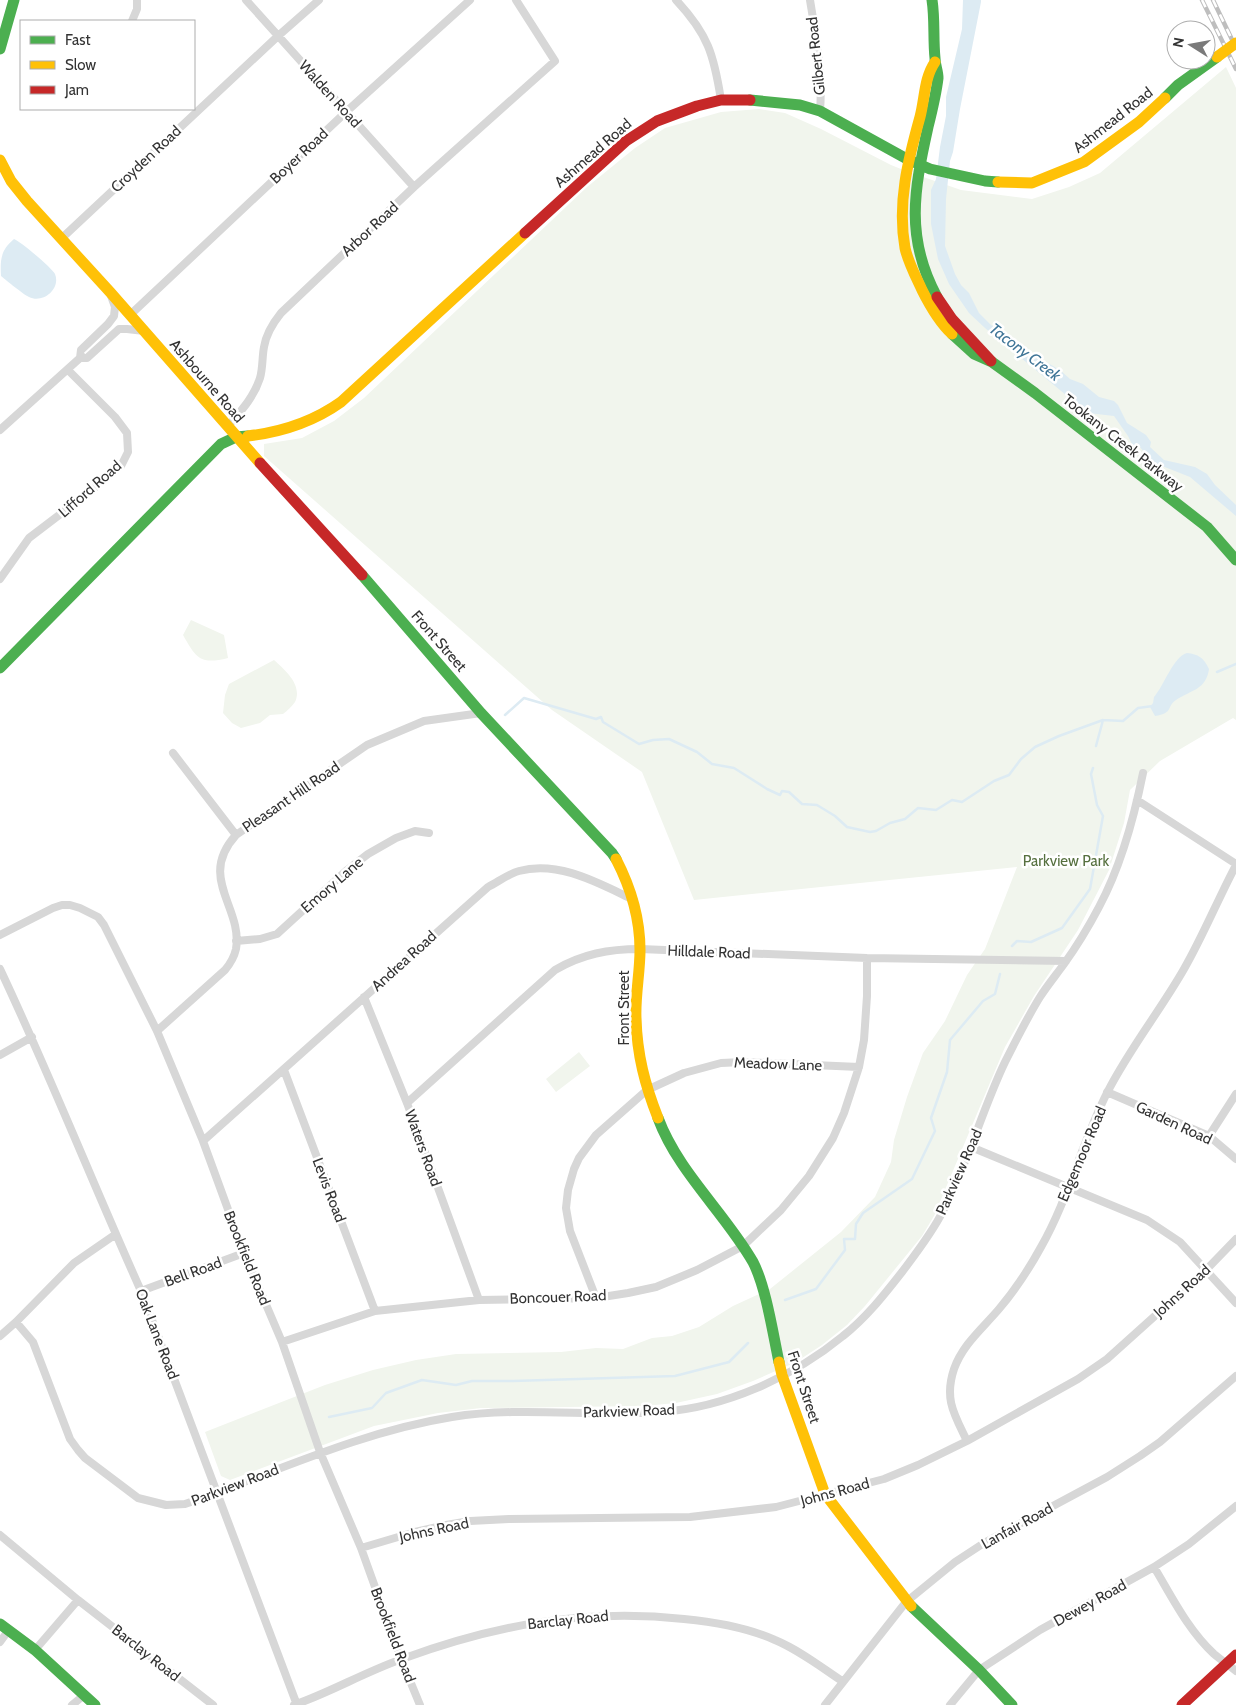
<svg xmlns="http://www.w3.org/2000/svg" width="1236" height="1705" font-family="Cabin,sans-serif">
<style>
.green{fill:#f1f5ed}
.water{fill:#ddebf3}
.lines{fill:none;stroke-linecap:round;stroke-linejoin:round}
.stream{stroke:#ddebf3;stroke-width:2.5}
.street{stroke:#d7d7d7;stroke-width:8}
.fast{stroke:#4caf50;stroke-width:11}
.slow{stroke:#ffc107;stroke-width:11}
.jam{stroke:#c62828;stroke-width:11}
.rail-casing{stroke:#bebebe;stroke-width:4.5}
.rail{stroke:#fff;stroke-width:2.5;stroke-dasharray:8;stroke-linecap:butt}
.slow-bridge{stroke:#ffc107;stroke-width:11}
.labels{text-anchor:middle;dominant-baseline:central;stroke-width:5;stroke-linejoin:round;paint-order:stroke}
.street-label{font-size:15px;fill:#333;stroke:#fff}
.park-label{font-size:15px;fill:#56703f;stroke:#fff}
.water-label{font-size:16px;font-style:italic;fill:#3f7597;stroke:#fff}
</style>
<rect width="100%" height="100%" fill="#fff"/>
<path class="green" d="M1226,67l10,21v632l-3,-2 -73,43 -30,29 -6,33 -15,47 -31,60 -44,66 -29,51 -71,169 -12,20 -57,70 -18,19 -25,20 -26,17 -43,19 -36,13 -41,9 -32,3 -163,2 -43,5 -64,13 -144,54 -9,-4 -16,-44 120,-47 48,-15 43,-10 40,-6 105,-2 35,-4 27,1 29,-11 20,-2 27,-9 34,-21 37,-17 71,-57 34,-35 16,-35 3,-22 13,-43 16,-44 22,-32 22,-46 18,-26 32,-82 -323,33 -52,-128 -90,-62 -288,-254v-12l38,-6 32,-17 30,-23 223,-211 48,-39 30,-20 56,-16 38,-3 26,4 36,16 70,36 15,6 55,19 71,9 37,-12 31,-14z
M191,620l33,15 4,23c-28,7 -32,0 -45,-23z
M274,660c11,10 29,25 21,42 -3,4 -8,9 -12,12l-13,1 -10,8 -19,5 -9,-5 -9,-10 2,-18 4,-11z
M579,1052l11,14 -34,26 -10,-13z"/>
<path class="water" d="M963,0h18v2l-21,107 -7,43 -3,9 -4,38 -1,47 10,28 6,11 8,8 10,20 12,12 43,30 26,15 10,9 13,5 16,13 15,4 4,4 9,18 19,12 5,7 -1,5 14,13 31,7 12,7 8,11 21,20v11l-46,-39 -38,-15 -12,-15 -7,-1 -5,-10 -14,-20 -26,-3 -10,-8 -93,-77 -16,-15 -20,-29 -11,-25 -7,-35v-34l5,-11 4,-32 6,-31v-19l16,-68z
M14,239c6,2 38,29 41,35 6,15 -12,30 -26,23 -6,-3 -22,-16 -28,-21 -1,-17 0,-26 13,-37z
M1187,653c11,1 17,5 22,16 -3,21 -18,21 -33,31 -10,7 -2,13 -21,16l-5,-9 3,-4 1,-6c10,-11 19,-40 33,-44z"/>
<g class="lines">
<path class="stream" d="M1217,672l19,-8
M505,715l19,-17 72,21 5,-2 2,5 36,22 14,-4 16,-1 28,13 15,12 22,4 33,21 13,6 2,-4 7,1 13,12 15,1 18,11 12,11 23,5 6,-1 14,-8 15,-4 13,-11 18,2 16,-10 10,2 32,-21 15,-6 12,-16 14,-12 24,-11 44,-16
M1096,746l7,-26 20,1 15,-13 15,-2
M1012,946l5,-5 14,1 31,-14 28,-39 13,-73 -6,-11 -6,-31 2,-6
M785,1300l31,-11 29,-39 -1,-11h11l1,-15 7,-11 49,-34 23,-48 -4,-13 16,-46 3,-32 33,-39 12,-7 5,-20
M329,1417l43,-9 14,-15 36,-13 34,5 16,-4h41l162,-5 54,-14 19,-19"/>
<path class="street" d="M246,0l168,187
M676,0c32,34 38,55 45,100
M810,0c6,37 13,74 10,111
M132,21l5,-12v-9
M62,238l216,-202 41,-36
M130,315l216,-203 124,-112
M80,358l1,-8 27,-26 6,-8 1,-9 -4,-11
M228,426c13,-15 26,-29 32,-48 3,-10 2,-21 4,-31 2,-13 9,-24 17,-34l133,-126 141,-126 -39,-61
M0,430l80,-72h7l32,-29h8l17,2
M0,579l29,-41 63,-48 29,-24 7,-14 -1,-19 -12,-16 -47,-47
M173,753l63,82
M1137,800l99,64
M0,935l53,-27 9,-3h8l10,3 18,9 6,8 53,106 46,110 41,112 38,89 38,110 41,96 40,111 19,46
M236,941l24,-2 17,-5 69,-63 22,-17 28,-16 19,-7 14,2
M0,969c50,106 93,215 141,322l156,414
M364,997l43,106 72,197
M157,1031l68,-61c5,-6 9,-12 11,-21 7,-42 -39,-71 0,-114l131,-90 57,-24 57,-8
M0,1055l32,-18
M284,1070l91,241
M1107,1092l102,44 27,23
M407,1103l148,-133c27,-16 54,-21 85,-21l227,9 199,3
M1209,1136l27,-42
M203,1141l285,-254c10,-5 20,-13 31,-16 40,-11 81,13 115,29
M971,1147l176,73 33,22 56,61
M141,1291l103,-38
M596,1298l-26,-67 -4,-23 2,-18 6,-21 5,-11 17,-23 51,-45 37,-17 37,-10 22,-1 116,5
M16,1322l17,20 37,97 8,11 7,8 53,40 28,7 19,-1c88,-31 174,-72 267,-87 69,-11 139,0 208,-5 65,-4 133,-35 183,-76 23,-18 41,-41 59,-64 15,-20 30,-39 41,-61 25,-48 39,-101 62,-149 11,-22 22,-44 35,-65 7,-11 16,-22 24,-33 13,-18 25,-38 35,-57 22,-41 35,-89 44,-134
M0,1336l16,-14 58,-59 42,-29
M282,1342l93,-31 104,-11 117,-2 32,-5 28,-6 41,-17 46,-24 38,-36 28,-34 24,-38 11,-25 15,-46 5,-27 3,-44v-38
M967,1441c-13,-27 -23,-42 -13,-72 9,-25 28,-40 45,-60 16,-19 30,-40 42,-62 28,-49 41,-106 67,-156 22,-43 52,-80 76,-122 19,-33 34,-70 52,-104
M0,1535l78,65 135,105
M361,1548l54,-16 31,-7 24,-4 39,-2 181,-2 86,-10 108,-28 34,-14 49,-24 111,-62 29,-20 99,-89 30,-31
M1154,1567c18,30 34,63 60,87 7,6 15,11 22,17
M0,1642l8,-11
M35,1650l43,-50
M72,1705l11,-9
M294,1705c37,-13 71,-33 108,-46 93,-34 183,-51 282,-40 31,3 62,8 91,21 24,10 46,27 67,41
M825,1705l81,-103 49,-40 29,-19 123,-66 33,-21 20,-14 76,-66
M950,1705l29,-35 61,-40 114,-63 35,-23 47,-38"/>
<path class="fast" d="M932,0c3,19 1,39 3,58 0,7 3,13 3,20 -2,17 -6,33 -10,49 -14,63 -23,111 9,170
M0,49l14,-49
M1165,98l13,-13 39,-28
M750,100l50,5 20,6 87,48 23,10 55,12 13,1
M952,334l22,20 18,8 43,31 172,134 29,33
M362,575l119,138 131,140 4,6
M0,668l221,-224 15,-7 12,-1
M658,1118c20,54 67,95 95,144 13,25 20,72 26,100
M911,1606l68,64 33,35
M0,1624l35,26 60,55"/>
<path class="slow" d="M935,62c-11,16 -10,36 -15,55 -12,43 -23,86 -15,131 3,14 11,29 17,42 8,16 17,32 30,44
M0,160l11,21 16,20 83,91 150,171
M998,182l34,1 52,-21 55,-40 26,-24
M248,436c34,-4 65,-14 93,-34l184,-169
M616,859c15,29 24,58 24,91 0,23 -5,46 -4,68 1,37 9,67 22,100
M779,1362l3,13 43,119 86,112"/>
<path class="jam" d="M525,233l101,-92 31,-20 40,-15 24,-6h29
M937,297l15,22 39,42
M260,463l102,112
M1182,1705l54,-50"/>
<defs>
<path id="rail" d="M1202,0l34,69
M1213,0l23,48"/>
</defs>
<use href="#rail" class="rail-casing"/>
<use href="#rail" class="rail"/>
<path class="slow-bridge" d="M1217,57l19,-14"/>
</g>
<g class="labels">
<g class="street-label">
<text transform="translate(816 56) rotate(-96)">Gilbert Road</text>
<text transform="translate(330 94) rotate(48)">Walden Road</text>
<text transform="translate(1113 120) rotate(-38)">Ashmead Road</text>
<text transform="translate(593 153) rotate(-41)">Ashmead Road</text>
<text transform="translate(299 156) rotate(-43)">Boyer Road</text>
<text transform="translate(146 159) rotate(-43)">Croyden Road</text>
<text transform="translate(370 229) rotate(-43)">Arbor Road</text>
<text transform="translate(207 381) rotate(49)">Ashbourne Road</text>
<text transform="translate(1123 443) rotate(38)">Tookany Creek Parkway</text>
<text transform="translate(90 489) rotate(-41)">Lifford Road</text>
<text transform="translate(439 641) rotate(49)">Front Street</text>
<text transform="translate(291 797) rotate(-34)">Pleasant Hill Road</text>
<text transform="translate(332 885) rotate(-41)">Emory Lane</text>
<text transform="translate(709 952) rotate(2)">Hilldale Road</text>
<text transform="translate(404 961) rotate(-42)">Andrea Road</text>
<text transform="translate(624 1008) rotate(-90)">Front Street</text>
<text transform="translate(778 1064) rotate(2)">Meadow Lane</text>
<text transform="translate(1174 1123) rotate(25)">Garden Road</text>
<text transform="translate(423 1148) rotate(70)">Waters Road</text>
<text transform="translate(1082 1154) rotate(-67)">Edgemoor Road</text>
<text transform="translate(959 1172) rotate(-66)">Parkview Road</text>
<text transform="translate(329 1190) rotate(69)">Levis Road</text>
<text transform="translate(247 1258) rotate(68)">Brookfield Road</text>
<text transform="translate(193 1272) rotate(-20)">Bell Road</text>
<text transform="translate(1182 1291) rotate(-42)">Johns Road</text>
<text transform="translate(558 1297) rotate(-2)">Boncouer Road</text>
<text transform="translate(157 1334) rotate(69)">Oak Lane Road</text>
<text transform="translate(804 1387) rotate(72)">Front Street</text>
<text transform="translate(629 1411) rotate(-2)">Parkview Road</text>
<text transform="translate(235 1485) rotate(-21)">Parkview Road</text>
<text transform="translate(835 1492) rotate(-15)">Johns Road</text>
<text transform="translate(1017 1526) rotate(-29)">Lanfair Road</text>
<text transform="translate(434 1530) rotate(-12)">Johns Road</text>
<text transform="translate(1090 1603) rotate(-29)">Dewey Road</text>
<text transform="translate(568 1620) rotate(-6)">Barclay Road</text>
<text transform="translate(393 1635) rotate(69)">Brookfield Road</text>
<text transform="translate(146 1653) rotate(38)">Barclay Road</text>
</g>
<g class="park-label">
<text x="1066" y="861">Parkview Park</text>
</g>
<g class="water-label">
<text transform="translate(1025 352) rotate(37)">Tacony Creek</text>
</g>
</g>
<rect x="20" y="20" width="175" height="90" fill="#ffffff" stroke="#adadad"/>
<rect x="30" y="36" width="25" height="8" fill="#4caf50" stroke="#adadad"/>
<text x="65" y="45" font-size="15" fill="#333333">Fast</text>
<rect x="30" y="61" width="25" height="8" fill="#ffc107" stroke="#adadad"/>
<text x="65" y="70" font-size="15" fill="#333333">Slow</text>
<rect x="30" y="86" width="25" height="8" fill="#c62828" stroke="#adadad"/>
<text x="65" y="95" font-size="15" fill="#333333">Jam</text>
<g transform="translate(1191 45) rotate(281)"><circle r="24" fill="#ffffff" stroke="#adadad"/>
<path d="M0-4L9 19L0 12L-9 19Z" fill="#7a7a7a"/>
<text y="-8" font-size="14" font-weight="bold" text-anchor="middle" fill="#333333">N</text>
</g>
</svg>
